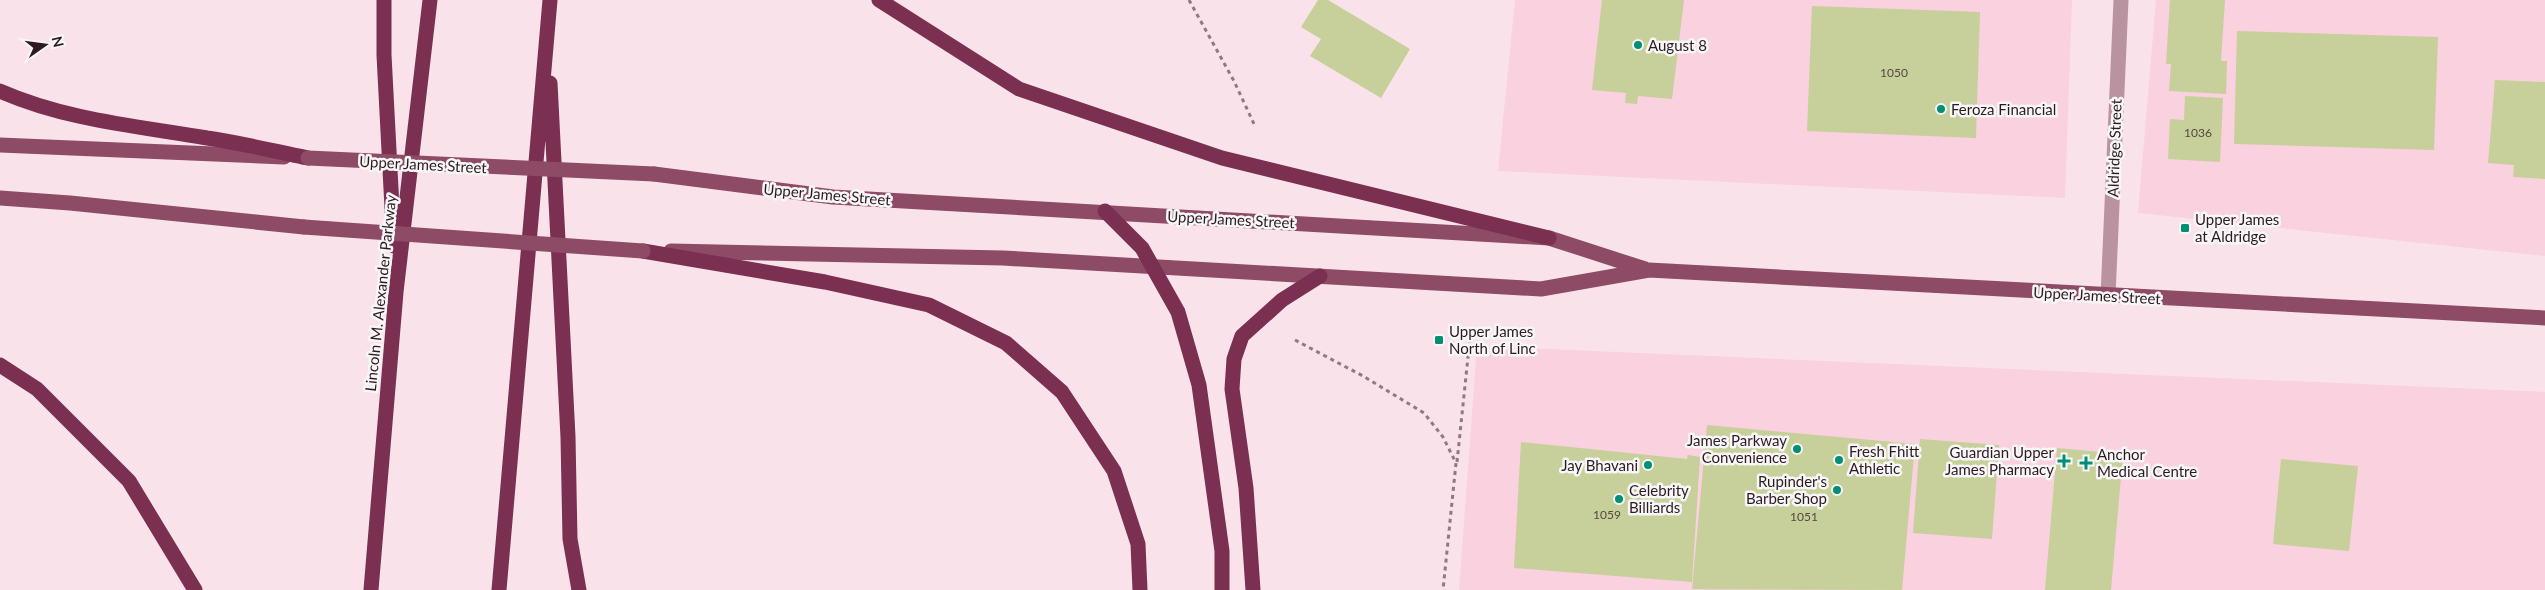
<svg xmlns="http://www.w3.org/2000/svg" width="2545" height="590" font-family="Lato,sans-serif">
<style>
.built{fill:#f9d1df}
.building{fill:#c7cf9a}
.lines{fill:none;stroke-linecap:round;stroke-linejoin:round}
.path{stroke:#907a82;stroke-width:3;stroke-dasharray:4 4;stroke-linecap:butt}
.street{stroke:#ba93a1;stroke-width:15}
.primary{stroke:#8d4b66;stroke-width:15}
.highway{stroke:#7b2f51;stroke-width:15}
.primary-bridge{stroke:#8d4b66;stroke-width:15}
.poi-dot{fill:#028d75;stroke:#f7f7f7;stroke-width:2}
.labels{text-anchor:middle;dominant-baseline:central;stroke-width:5;stroke-linejoin:round;paint-order:stroke}
.number-label{font-size:12px;fill:#554740}
.poi-label{font-size:15px;fill:#2f1a22;stroke:#f7f7f7;text-anchor:start}
.street-label{font-size:15px;fill:#2f1a22;stroke:#f7f7f7}
</style>
<rect width="100%" height="100%" fill="#fae2ea"/>
<path class="built" d="M1515,0h557l-7,198 -567,-27z
M2156,0h389v256l-407,-43z
M1477,346l1068,46v198h-1086z"/>
<path class="building" d="M1318,0h10l82,49 -29,49 -71,-42 11,-17 -20,-12z
M1602,0h82l-12,99 -34,-3 -1,8 -12,-1 1,-10 -34,-3z
M2170,0h55l-4,61h6l-1,33 -57,-3 2,-27h-5z
M1812,6l168,6 -4,126 -169,-7z
M2237,31l201,6 -4,113 -200,-6z
M2495,80l50,2v97l-32,-2 1,-12 -26,-2z
M2185,96l38,2 -3,64 -52,-3 2,-40 14,1z
M1707,425l208,19 -13,146 -210,-1z
M1920,439l79,6 -7,94 -79,-6z
M1521,442l166,17 1,-4 12,2 -8,125 -178,-14z
M2057,448l66,6 -12,136h-66z
M2281,459l77,7 -9,85 -76,-7z"/>
<g class="lines">
<path class="path" d="M1189,0l45,81 20,43
M1295,340l68,36 61,37 19,24 13,26 -13,127
M1457,462l13,-124"/>
<path class="street" d="M2108,296l13,-296"/>
<path class="primary" d="M0,145l284,12
M654,174l179,23 716,41 96,31
M0,198l70,5 234,24
M671,251l332,7 538,31 108,-19 896,48"/>
<path class="highway" d="M384,0v55l10,191
M879,0l140,89 203,69 327,80
M550,83l18,354 2,102 9,51
M0,91c66,29 137,35 207,47 34,5 68,13 101,20
M1105,211l37,37 36,64 21,73 23,166v39
M643,251l182,31 104,23 77,38 56,49 52,79 24,73 2,46
M0,365l37,24 92,92 66,109
M371,590l25,-298 34,-292
M499,590l51,-590
M1253,590l-7,-102 -14,-99 2,-30 8,-23 40,-36 38,-24"/>
<path class="primary-bridge" d="M308,158l346,16
M304,227l339,24"/>
</g>
<g class="poi-dot">
<circle cx="1638" cy="45" r="5"/>
<circle cx="1941" cy="109" r="5"/>
<rect x="2180" y="223" width="10" height="10" rx="2.5"/>
<rect x="1434" y="335" width="10" height="10" rx="2.5"/>
<circle cx="1797" cy="449" r="5"/>
<circle cx="1839" cy="460" r="5"/>
<path d="M2061.5 453.5h5v5h5v5h-5v5h-5v-5h-5v-5h5z"/>
<path d="M2083.5 455.5h5v5h5v5h-5v5h-5v-5h-5v-5h5z"/>
<circle cx="1648" cy="465" r="5"/>
<circle cx="1837" cy="490" r="5"/>
<circle cx="1619" cy="499" r="5"/>
</g>
<g class="labels">
<g class="number-label">
<text x="1894" y="72">1050</text>
<text x="2198" y="132">1036</text>
<text x="1607" y="514">1059</text>
<text x="1804" y="516">1051</text>
</g>
<g class="poi-label">
<text x="1648" y="45">August 8</text>
<text x="1951" y="109">Feroza Financial</text>
<text x="2195" y="219">Upper James<tspan x="2195" dy="17">at Aldridge</tspan></text>
<text x="1449" y="331">Upper James<tspan x="1449" dy="17">North of Linc</tspan></text>
<text x="1787" y="440" text-anchor="end">James Parkway<tspan x="1787" dy="17">Convenience</tspan></text>
<text x="1849" y="451">Fresh Fhitt<tspan x="1849" dy="17">Athletic</tspan></text>
<text x="2054" y="452" text-anchor="end">Guardian Upper<tspan x="2054" dy="17">James Pharmacy</tspan></text>
<text x="2097" y="454">Anchor<tspan x="2097" dy="17">Medical Centre</tspan></text>
<text x="1638" y="465" text-anchor="end">Jay Bhavani</text>
<text x="1827" y="481" text-anchor="end">Rupinder's<tspan x="1827" dy="17">Barber Shop</tspan></text>
<text x="1629" y="490">Celebrity<tspan x="1629" dy="17">Billiards</tspan></text>
</g>
<g class="street-label">
<text transform="translate(2114 148) rotate(-88)">Aldridge Street</text>
<text transform="translate(423 164) rotate(3)">Upper James Street</text>
<text transform="translate(827 194) rotate(5)">Upper James Street</text>
<text transform="translate(1231 219) rotate(3)">Upper James Street</text>
<text transform="translate(380 293) rotate(-84)">Lincoln M. Alexander Parkway</text>
<text transform="translate(2097 295) rotate(3)">Upper James Street</text>
</g>
</g>
<g transform="translate(45 45) rotate(76)" stroke="#f7f7f7" stroke-width="4" paint-order="stroke">
<path d="M0-4L9 19L0 12L-9 19Z" fill="#2f1a22"/>
<text y="-8" font-size="14" font-weight="bold" text-anchor="middle" fill="#2f1a22">N</text>
</g>
</svg>
